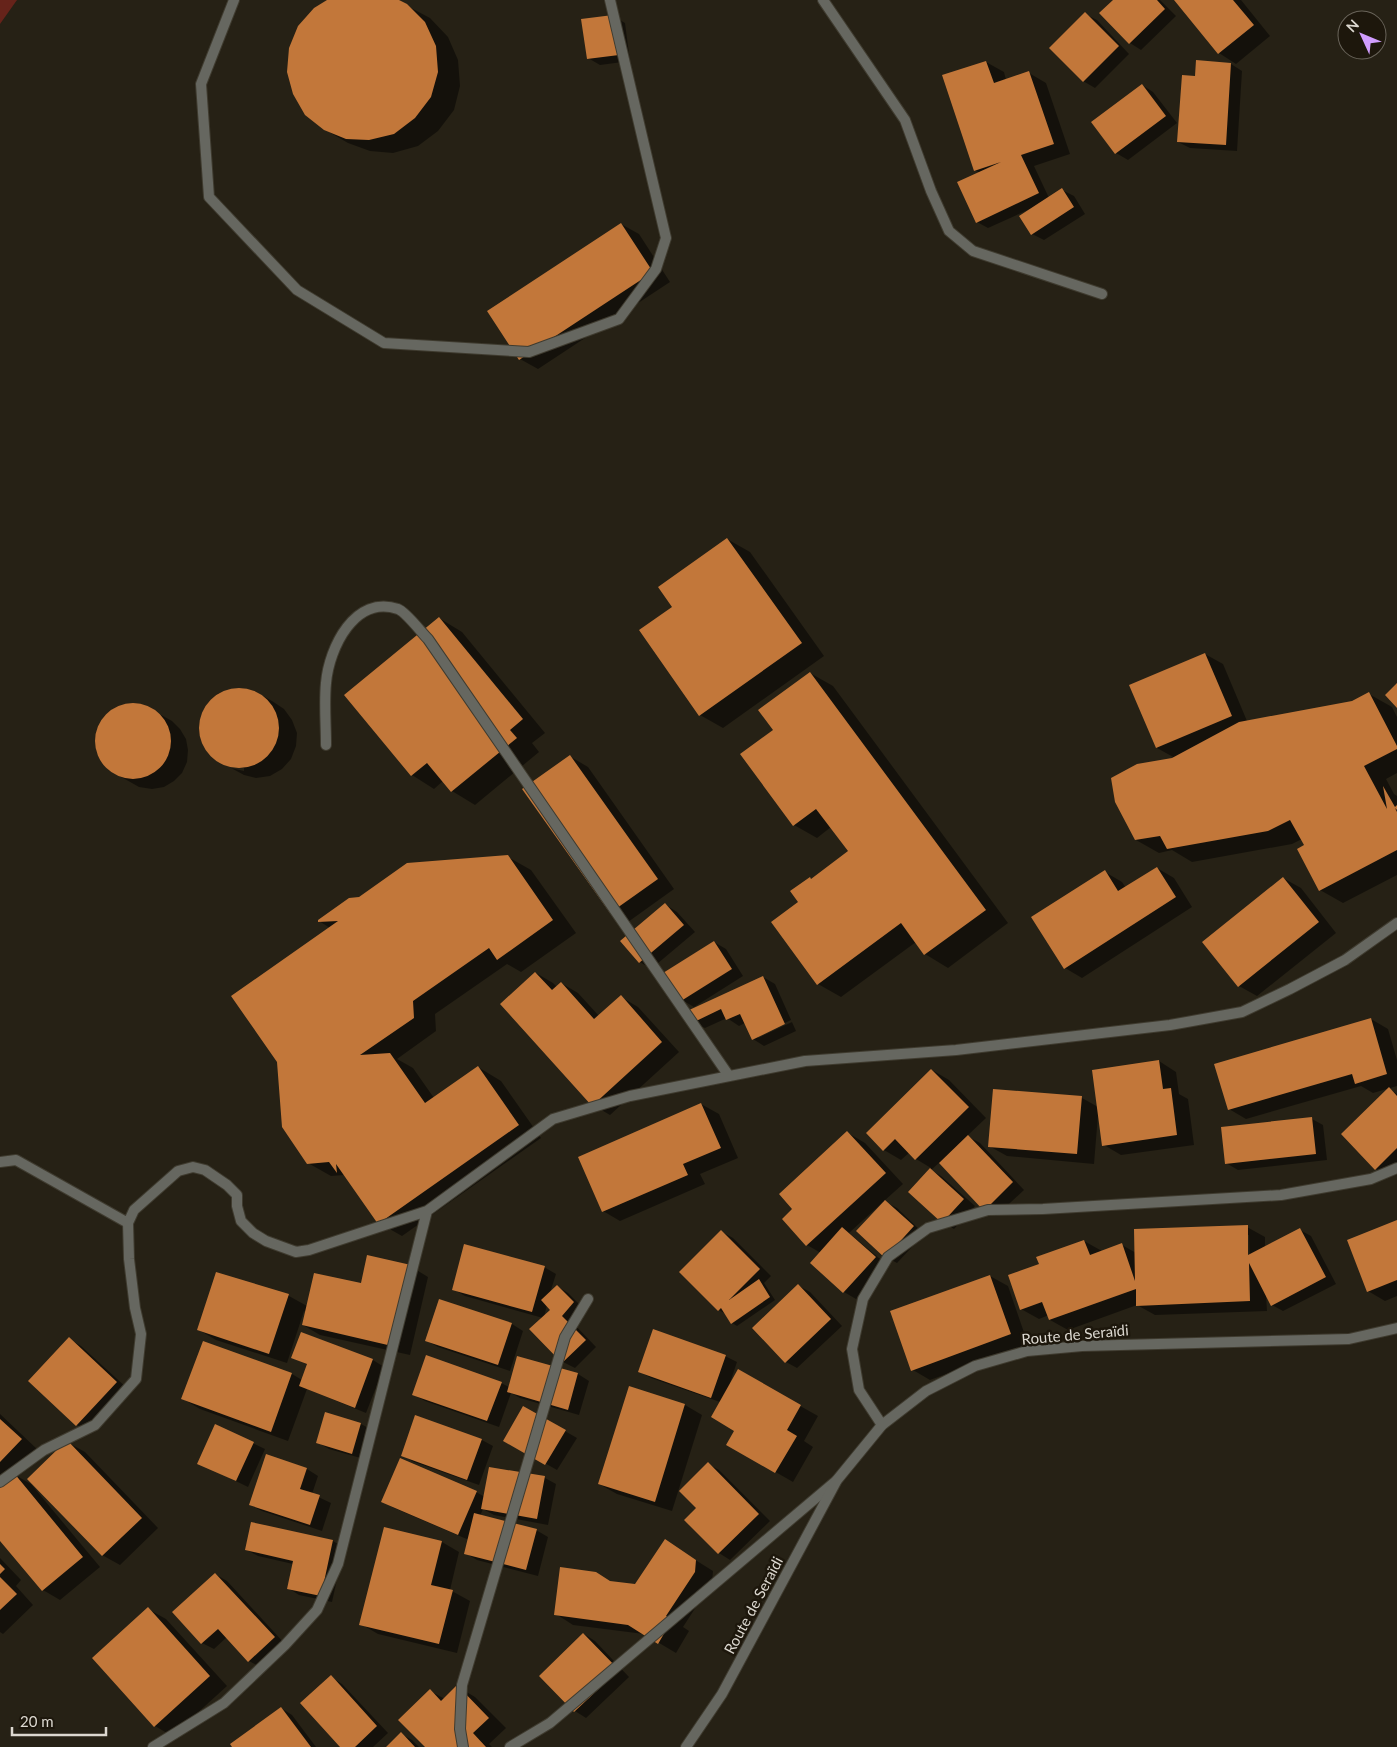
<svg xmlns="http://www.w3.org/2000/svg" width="1397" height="1747" font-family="Lato,sans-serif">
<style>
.green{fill:#66231a}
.shadow{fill:#0007;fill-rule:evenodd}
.building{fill:#c2773a}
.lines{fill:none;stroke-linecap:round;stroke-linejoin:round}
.service-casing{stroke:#3f3b2f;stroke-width:12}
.minor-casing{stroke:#3f3b2f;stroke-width:12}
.tertiary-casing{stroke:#3f3b2f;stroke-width:12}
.service{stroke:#666760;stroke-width:10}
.minor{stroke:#666760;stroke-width:10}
.tertiary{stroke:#666760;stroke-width:10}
.labels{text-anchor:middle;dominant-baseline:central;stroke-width:5;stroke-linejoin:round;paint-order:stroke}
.street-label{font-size:15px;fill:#dcd8d0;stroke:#1d170c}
</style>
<rect width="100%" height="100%" fill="#262115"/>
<path class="green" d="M0,0h17l-17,24z"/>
<path class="shadow" d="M329,0h67l34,18 18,19 10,23 2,26 -6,24 -16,21 -20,15 -25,7 -23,-2 -22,-8 -24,-14z
M1114,0h46l16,16 -35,34 -11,-7z
M1176,0h65l29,36 -34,28 -17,-11z
M1085,14l12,6 32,34 -34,34 -12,-7z
M613,16l12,7 5,38 -30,4 -12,-7z
M986,62l18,10 2,8 23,-7 17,10 24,71 -36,12 15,32 13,-8 12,6 11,18 -41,26 -12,-6 -2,-25 -42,19 -11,-6 3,-49 -5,-3z
M1231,64l11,7 -5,80 -47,-3 -12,-6 19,-65z
M1142,85l11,7 24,31 -49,37 -12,-7z
M621,224l18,10 31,48 -132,87 -18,-10 -31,-47z
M727,539l23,13 74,104 -101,72 -23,-13 -26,-108z
M439,618l23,14 83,101 -13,10 7,9 -64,53 -23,-14 -9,-10 -9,8 -22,-14z
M1205,654l18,10 24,57 105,-18 17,-9 23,13 5,10v56l-11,6 8,15 3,2v79l-54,28 -23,-13 -18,-51 -10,5 -100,18 -20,-12 -13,3 -23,-13 39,-82 -18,-10z
M810,673l23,13 175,237 -60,45 -23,-14 -9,-12 -75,55 -23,-13 -18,-82 10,-24 2,2 37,-28 -18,-25 -14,11 -23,-13 -19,-95z
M241,688l13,3 18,10 12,8 8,11 5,13 -1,13 -5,13 -9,10 -12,7 -14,2 -12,-3 -11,-6 -2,-1 13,3v-3l-18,-3 -11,-6 -9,-9 -5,-12 -1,-12 2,-12 6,-11 9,-9 12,-4z
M131,704l12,1 29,16 8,8 6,10 2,11 -1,12 -5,11 -8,8 -10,6 -12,2 -13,-2 -30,-17 -8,-9 -5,-12v-13l4,-12 8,-11 11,-6z
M571,757l17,10 86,122 -46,33 -18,-10z
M508,857l23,13 45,63 -55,39 -14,-8 -72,50 1,17 -39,28 16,9 21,30 44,-31 23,14 40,57 -139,98 -23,-13 -32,-46 -3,-2 -13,1 -23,-13 22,-235 -11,-7 40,-23z
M1157,868l17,10 18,29 -110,71 -17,-10 40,-96 17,10 4,6z
M1283,878l18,10 35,45 -79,63 -18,-10z
M666,905l11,7 18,20 -44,37 -11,-7z
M714,942l12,7 17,27 -49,31 -12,-7z
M536,973l17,10 4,4 4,-4 17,10 21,23 22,-19 17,10 41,45 -69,63 -17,-10z
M763,977l12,7 21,47 -32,15 -11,-7 -8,-16 -6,3 -12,-8 -22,10 -12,-6zM791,1020l1,2 -34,16v-2z
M1371,1019l17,10 9,31v26l-24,7 -12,-7 -115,33 -17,-10z
M1159,1061l17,11 3,22 9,5 6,46 -73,10 -17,-10 -6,-30 -4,49 -87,-8 -18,-10 93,-48 16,9z
M932,1070l17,10 37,38 -19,18 13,7 44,47 -28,26 -11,-6 -45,-48 -9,8 10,6 34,30 -21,23 -11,-7 -34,-30 22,-24 -15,-9 -6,-7 -9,8 -17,-10 -16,-17z
M1389,1089l8,5v72l-10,10 -11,-7z
M701,1104l18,10 19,44 -38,16 5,10 -85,37 -17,-10z
M1312,1119l11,6 4,35 -89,10 -12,-7z
M848,1133l17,10 38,41 -19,17 13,7 27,26 -27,29 -11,-6 -2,-54 -1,-1 -34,31 37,31 -30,35 -12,-7 -32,-29 9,-10 -14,-8 -13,-36z
M1397,1222v74l-12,5 -17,-10z
M1247,1227l18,10v11l35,-18 11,6 25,48 -53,27 -11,-6 -6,-11 1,17 -112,4 -18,-10 -69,25 -18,-10 -1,-5 -10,4 -18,-10 20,-44 43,-24 18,10 20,-6 14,8zM1247,1235h2l1,27h-3z
M722,1232l11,6 38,38 -7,7 11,17 -38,26 -5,-3 -5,-8 -8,-5z
M410,1266l18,11 -18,78 -90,-20 -17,-10 3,-13 -2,-1 -17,52 -71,-23 -17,-10 18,-57 72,23 18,10z
M544,1267l12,7 -6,19 7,-7 11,7 17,17 -12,13 23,24 -21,21 -12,-6 -20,-44 -78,-22 -12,-7zM547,1305l4,5 -7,7z
M990,1276l18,10 20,58 -98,36 -17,-10z
M799,1286l11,6 32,34 -45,42 -11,-6z
M512,1324l11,7 -13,40 -72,-24 -11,-6z
M302,1333l71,27 11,7 -18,46 -59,-24 -19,52 -88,-32 -17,-10 21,-56 88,31 10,6 6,-15 -15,-8z
M69,1339l12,7 47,43 -39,43 -12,-7 -47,-44z
M725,1356l12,6 -7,21 1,1 7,-13 80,45 -14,25 9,6 -20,35 -65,-37 8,-15 -16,-28 -69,-24 -11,-6z
M578,1374l11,7 -10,34 -59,-17 -9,-5 -12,34 -74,-26 -11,-6 87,-12 8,4z
M630,1388l55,17 17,10 -30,96 -55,-17 -18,-10z
M523,1407l54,31 -20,32 -53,-30z
M0,1414l38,36 -23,25 16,9 69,83 -40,33 -17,-10 -43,-51z
M326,1414l35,10 11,6 -8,29 -35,-10 -12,-7z
M416,1417l66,23 11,6 -14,39 -65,-23 -12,-7z
M216,1426l49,23 -17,38 -49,-24z
M67,1442l18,10 73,76 -38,37 -18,-10z
M267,1456l40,13 11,7 -6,18 19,9 -9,28 -60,-20 -12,-6z
M708,1464l11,6 51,51 -40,39 -11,-7 -33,-33 12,-12z
M545,1478l11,6 -8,41 -54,-10 -11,-6 -3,7 56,14 12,7 -10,39 -61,-16 -12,-7 4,-13 -75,-32 -11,-6 93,-10 9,5z
M333,1541l11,7 -12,54 -33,-7 -11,-7 5,-24 -35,-8 -11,-6z
M665,1541l48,30 -1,11 -29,45 6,4 -13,22 -32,-19 -71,-9 -17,-11 80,-28z
M442,1542l17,10 -9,38 20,11 -13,52 -79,-19 -17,-10z
M0,1558l21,22 -5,6 17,19 -30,29 -3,-2z
M215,1574l12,7 58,63 -25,23 -11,-6 -22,-24 -13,12 -12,-6z
M148,1609l18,10 61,67 -55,50 -17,-10 -62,-68z
M584,1634l11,7 34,36 -43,41 -11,-7 -34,-35z
M331,1677l11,7 46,49 -15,14h-31z
M458,1687l17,10 31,31 -17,16 3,3h-66l4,-56 15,8z
M281,1708l11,7 24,32h-82z
M401,1734l11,6 7,7h-32z"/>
<path class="building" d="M327,0h72l8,4 18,18 11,24 2,26 -7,25 -16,21 -21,16 -25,6 -23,-1 -22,-9 -19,-15 -12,-21 -6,-22 2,-24 9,-22 16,-18z
M1113,0h44l8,9 -36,35 -30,-31z
M1174,0h59l21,25 -36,29z
M1085,12l34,34 -36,36 -34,-34z
M613,15l6,40 -32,4 -6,-40z
M1196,60l35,3 -5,82 -49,-3 5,-67 13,1z
M986,61l8,22 35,-12 25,73 -33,11 18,38 -63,30 -19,-41 44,-20 -27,9 -32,-96z
M1142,84l24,32 -51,38 -24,-32z
M1062,188l12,19 -43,28 -12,-19z
M621,223l32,49 -134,88 -32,-49z
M727,538l75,105 -103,73 -60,-86 33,-23 -14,-20z
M439,617l84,102 -13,11 7,8 -66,54 -24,-29 -16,13 -67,-81z
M1205,653l27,63 -76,32 -27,-63z
M810,672l176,238 -62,45 -23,-32 -84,62 -46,-63 27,-20 -8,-11 20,-14 1,2 37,-28 -32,-42 -23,17 -53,-72 33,-24 -15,-20z
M1397,683v25l-12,-13z
M199 728a40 40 0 1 1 80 0a40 40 0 1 1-80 0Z
M1369,692l28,54v3l-33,17 23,43 -4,-23 12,21 2,-2v5l-2,-2 2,4v38l-78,41 -22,-42 7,-4 -14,-25 -22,11 -101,18 -7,-13 -25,4 -20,-38 -4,-24 26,-14 35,-6 67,-36 113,-21z
M95 741a38 38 0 1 1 76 0a38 38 0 1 1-76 0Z
M570,755l88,124 -48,34 -88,-124z
M508,855l45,65 -56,40 -8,-12 -76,53 1,17 -54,37 30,-2 35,50 53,-37 41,59 -141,99 -42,-60 1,9 -8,-11 -22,2 -25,-37 -5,-65 -46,-66 107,-75 -20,1v-2l31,-22 10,-1 48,-34z
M1157,867l19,30 -112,72 -33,-52 74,-47 13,21z
M1283,877l36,45 -81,65 -36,-45z
M665,903l19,22 -45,38 -19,-22z
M714,941l18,28 -51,32 -18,-28z
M535,972l17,18 9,-8 33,37 27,-24 41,47 -70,64 -92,-102z
M763,976l22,48 -33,16 -12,-26 -14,6 -5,-11 -29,14 -5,-12z
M1371,1018l16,56 -32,10 -3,-10 -124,36 -14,-46z
M1159,1060l4,29 8,-1 6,47 -75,11 -10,-76z
M931,1069l38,38 -54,53 -20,-21 -12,12 -17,-18z
M1389,1087l8,9v52l-22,22 -34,-36z
M993,1089l89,7 -5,58 -89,-7z
M701,1103l20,45 -38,16 5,11 -86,37 -24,-55z
M1312,1117l4,37 -91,10 -4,-37z
M847,1131l39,42 -80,73 -24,-27 10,-10 -13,-15z
M968,1135l45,47 -29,29 -45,-48z
M930,1168l34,31 -22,24 -34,-31z
M885,1200l29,26 -29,32 -29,-27z
M1397,1220v60l-30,12 -20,-52z
M1248,1225v30l52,-27 26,49 -55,29 -22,-43 1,38 -114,5v-17l-87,31 -7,-18 -22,8 -12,-35 31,-11 -3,-7 48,-17 6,15 32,-12 13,38 -1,-52z
M842,1227l34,30 -33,36 -33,-30z
M721,1230l39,39 -31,31 30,-21 11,18 -39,27 -10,-16 -3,3 -39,-39z
M464,1244l81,22 -13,46 -80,-22z
M367,1255l44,10 -19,81 -90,-21 12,-52 47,10z
M216,1272l73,22 -20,60 -72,-24z
M990,1275l21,59 -100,37 -21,-60z
M798,1284l33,35 -46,44 -33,-35z
M557,1285l17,17 -12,14 24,24 -24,23 -33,-34 21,-19 -9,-10z
M439,1299l73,24 -14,42 -73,-24z
M653,1329l73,26 -15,43 -73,-26z
M301,1332l72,27 -18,49 -56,-22 8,-22 -16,-6z
M69,1337l48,45 -41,44 -48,-45z
M203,1341l89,32 -21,59 -90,-33z
M426,1355l76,27 -15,39 -75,-26z
M517,1356l61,17 -10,37 -61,-18z
M738,1369l63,36 -14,25 10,6 -22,37 -49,-28 8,-14 -23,-14z
M629,1386l56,18 -30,98 -57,-18z
M523,1406l43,24 -21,35 -42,-24z
M325,1412l36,11 -9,31 -36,-11z
M415,1415l67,24 -15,41 -66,-24z
M0,1419l22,20 -22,23z
M215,1424l39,18 -18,39 -39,-17z
M67,1440l75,78 -40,38 -75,-77z
M266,1454l41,14 -7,21 20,6 -10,30 -61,-20z
M400,1458l77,33 -19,44 -77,-33z
M708,1462l51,52 -41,40 -34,-34 12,-12 -17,-17z
M489,1467l56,9 -8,43 -56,-10z
M14,1473l69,84 -41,34 -42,-50v-57z
M474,1513l63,16 -11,41 -62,-16z
M251,1522l82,18 -12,56 -34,-7 6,-28 -48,-11z
M384,1527l58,14 -11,44 22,5 -14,54 -80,-19z
M665,1539l31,21 -1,12 -29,44 6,4 -14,24 -30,-19 -74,-10 6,-48 36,5 14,9 25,3z
M0,1564l5,5 -5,5z
M215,1573l60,64 -27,25 -30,-33 -17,15 -29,-32z
M0,1577l17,17 -17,16z
M148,1607l62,69 -56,51 -62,-69z
M583,1633l36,37 -45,42 -35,-36z
M331,1675l46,51 -22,21h-15l-40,-44z
M457,1685l32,33 -16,15 13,14h-61l-27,-27 32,-31 11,12z
M281,1707l30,40h-79l-2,-3z
M401,1732l14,15h-29z"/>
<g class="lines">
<defs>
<path id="service" d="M234,0l-33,84 8,113 88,93 87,53 145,9 90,-33 37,-50 10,-31 -56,-238"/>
<path id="minor" d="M823,0l82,120 26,71 18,40 24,20 129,43
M326,745c0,-21 -2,-42 0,-62 3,-35 29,-89 72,-74 8,3 23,23 30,30l301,437
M0,1162l16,-2 112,63
M882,1425l-23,-35 -7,-41 11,-50 25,-42 40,-29 60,-18 55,-1 238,-14 90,-16 26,-11
M0,1482l44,-32 51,-25 41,-46 5,-45 -6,-26 -6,-49 -1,-36 6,-13 44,-39 15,-4 12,3 22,15 10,10v11l4,15 12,12 13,8 30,11 13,-2 118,-39 126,-92 77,-23 175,-35 151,-11 214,-25 72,-13 48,-23 55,-29 52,-37
M153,1747l71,-44 61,-58 32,-35 21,-46 89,-353
M463,1747l-3,-18 2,-44 103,-348 23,-38
M510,1747l40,-24 286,-242"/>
<path id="tertiary" d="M686,1747l36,-53 115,-214 45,-55 44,-34 49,-25 52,-15 55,-5 267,-7 48,-11"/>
</defs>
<use href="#service" class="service-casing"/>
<use href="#minor" class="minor-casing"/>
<use href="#tertiary" class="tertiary-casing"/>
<use href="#service" class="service"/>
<use href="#minor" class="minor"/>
<use href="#tertiary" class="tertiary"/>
</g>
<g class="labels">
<g class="street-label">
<text transform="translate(1075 1334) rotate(-5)">Route de Seraïdi</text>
<text transform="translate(753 1605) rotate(-62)">Route de Seraïdi</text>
</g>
</g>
<g transform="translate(1362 35) rotate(314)"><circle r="24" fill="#1d170c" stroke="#69645a"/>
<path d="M0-4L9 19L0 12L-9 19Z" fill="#d09dfe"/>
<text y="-8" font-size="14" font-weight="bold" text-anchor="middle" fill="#dcd8d0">N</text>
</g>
<path d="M12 1727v8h94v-8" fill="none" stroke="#dcd8d0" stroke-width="2.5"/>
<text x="20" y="1727" font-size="15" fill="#dcd8d0" stroke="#1d170c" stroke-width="4" paint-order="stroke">20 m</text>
</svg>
